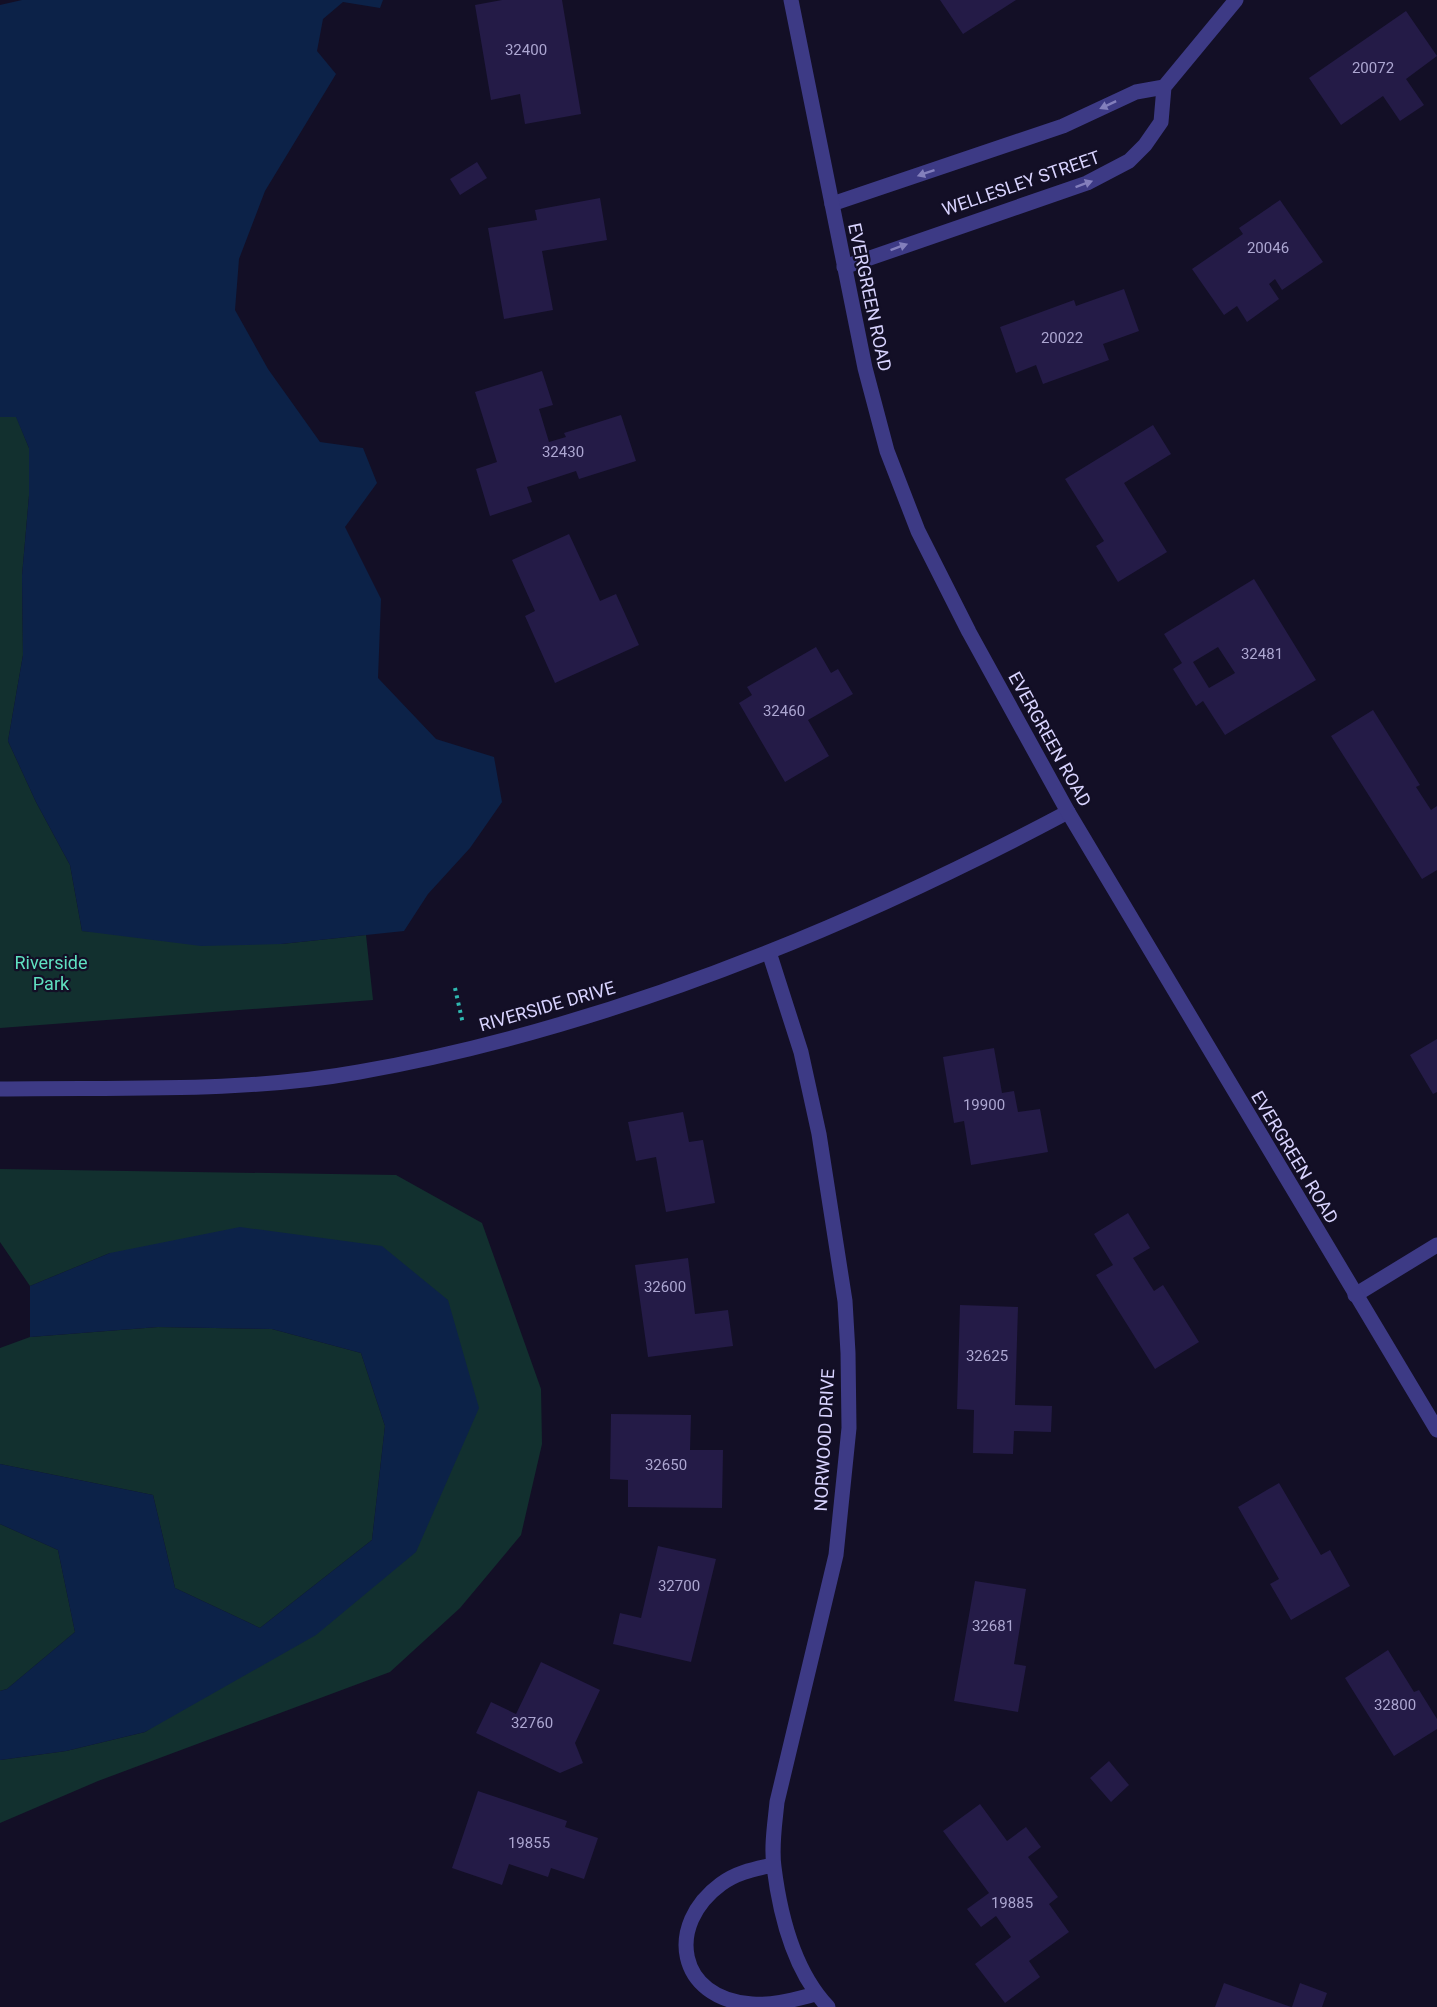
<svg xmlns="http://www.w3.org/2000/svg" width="1437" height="2007" font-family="Roboto,sans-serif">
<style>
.green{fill:#12302f}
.water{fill:#0c2248}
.building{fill:#241b47;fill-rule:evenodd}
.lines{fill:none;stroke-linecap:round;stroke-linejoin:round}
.path{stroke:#2fb8b0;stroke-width:4;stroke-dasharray:3 4.5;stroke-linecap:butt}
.minor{stroke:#3d3a85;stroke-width:15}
.tertiary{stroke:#3d3a85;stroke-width:15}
.oneway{fill:#837fbc}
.labels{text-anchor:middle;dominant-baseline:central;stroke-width:4.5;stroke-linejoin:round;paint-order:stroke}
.number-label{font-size:15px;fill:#aca6d1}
.street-label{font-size:18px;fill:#d9d4ff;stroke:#130f26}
.park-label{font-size:18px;fill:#5fe0c0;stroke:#130f26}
</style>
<rect width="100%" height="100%" fill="#130f26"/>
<path class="green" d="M16,416l13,32v48l-7,80 1,79 -15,86 28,61 34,63 12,66 199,13 85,-9 7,65 -373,28v-611z
M0,1169l396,6 86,48 59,166 1,55 -21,91 -61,73 -70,64 -292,109 -98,42v-63l66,-9 79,-19 271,-181 32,-251 -338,-47 -80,33 -30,-44z
M158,1327l114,2 89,24 24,73 -13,114 -112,88 -85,-40 -22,-93 -153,-31v-116l30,-11z
M0,1524l58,26 17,82 -68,57 -7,2z"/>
<path class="water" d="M22,0h361l-3,8 -37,-6 -20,17 -6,32 19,23 -71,117 -26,68 -4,51 33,59 52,73 43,6 14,35 -32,44 36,72 -3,79 58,61 58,18 8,45 -32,46 -42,46 -24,37 -123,13 -80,2 -119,-15 -12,-66 -34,-63 -28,-61 15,-86 -1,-79 7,-80v-48l-13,-31h-16v-412z
M240,1227l142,19 66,54 31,108 -63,144 -100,83 -171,97 -79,19 -66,9v-69l7,-2 68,-57 -17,-82 -58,-26v-60l153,31 22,93 85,40 112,-88 13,-114 -24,-73 -89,-24 -114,-2 -128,10v-51l80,-33z"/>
<path class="building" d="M502,0h60l19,114 -56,10 -5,-30 -29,6 -16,-95z
M940,0h76l-53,34z
M1406,11l31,45 -31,23 18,26 -24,16 -17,-25 -42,29 -32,-47z
M477,162l10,16 -27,17 -10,-16z
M600,198l7,42 -65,11 11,59 -49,9 -16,-91 49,-8 -2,-10z
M1280,200l43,62 -41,28 -7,-11 -6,5 10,15 -32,23 -10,-16 -13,9 -32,-46 51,-35 -4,-6z
M1124,289l15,42 -36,13 6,16 -66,24 -7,-19 -20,8 -16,-46 74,-27 2,6z
M542,371l11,34 -14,4 10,33 17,-5 -2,-4 57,-18 15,46 -57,18 -3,-8 -49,16 5,15 -42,14 -14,-47 21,-7 -22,-70z
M1153,425l18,29 -47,29 43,69 -49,30 -22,-36 8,-5 -39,-62z
M569,534l31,67 16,-7 23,51 -84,38 -30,-67 10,-5 -23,-51z
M1254,579l62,101 -91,55 -22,-34 -7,5 -23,-37 9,-6 -18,-29zM1218,647l17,26 -26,15 -16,-26z
M816,647l15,26 7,-4 15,25 -45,26 21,36 -44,26 -46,-79 13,-8 -5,-8z
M1373,710l47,75 -4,2 15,23 6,-4v64l-15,9 -91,-143z
M1437,1039v53l-4,2 -23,-39z
M994,1048l8,45 12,-2 4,21 22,-3 8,43 -77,13 -7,-44 -10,2 -11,-66z
M683,1112l6,30 14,-2 12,63 -49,9 -10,-55 -20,4 -8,-39z
M1128,1213l22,35 -17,10 21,33 9,-6 36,57 -44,27 -59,-94 17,-10 -19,-31z
M688,1258l7,56 33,-4 5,36 -85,11 -13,-92z
M960,1305l58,2 -3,98 37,1 -1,26 -37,-1 -1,23 -40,-1 1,-43 -17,-1z
M611,1414l80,1 -1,35h33l-1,58 -94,-1v-27l-18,-1z
M1279,1483l42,72 9,-5 20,36 -59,34 -21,-36 9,-5 -41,-72z
M658,1546l58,13 -25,103 -78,-18 7,-31 21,5z
M975,1581l51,8 -12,75 12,2 -8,46 -64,-11z
M1388,1650l26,42 5,-2 18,29v10l-43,27 -49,-78z
M541,1662l59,28 -25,53 8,20 -23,10 -84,-40 15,-31 25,12z
M1109,1761l20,24 -18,17 -21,-24z
M478,1791l89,30 -2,6 33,11 -14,41 -33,-11 -3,9 -39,-13 -7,21 -50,-17z
M980,1804l27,37 19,-14 15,20 -13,10 30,40 -9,7 20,28 -40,29 11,16 -35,26 -30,-39 36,-27 -15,-21 -15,11 -14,-18 22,-16 -46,-62z
M1224,1983l67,24h-76z
M1300,1983l27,10 -5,14h-30z"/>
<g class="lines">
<path class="path" d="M455,988l8,36"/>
<path class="minor" d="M832,204l231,-78 73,-34 28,-5
M844,267l243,-84 42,-22 16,-16 16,-23 3,-35 72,-87
M769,952l32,100 18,82 26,167 3,52 1,75 -13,127 -59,247c-2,21 -6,44 -3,65 6,48 19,103 54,140
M0,1089c118,-2 243,4 359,-17 248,-44 487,-142 709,-260
M1355,1295l82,-50
M773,1865c-18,4 -36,7 -52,19 -56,41 -44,115 31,120 21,2 44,-5 64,-10"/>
<path class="tertiary" d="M791,0l74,368 22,83 31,80 51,101 99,180 369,618"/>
</g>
<defs><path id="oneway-solid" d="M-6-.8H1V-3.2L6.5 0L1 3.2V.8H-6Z" transform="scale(1.5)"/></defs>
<g class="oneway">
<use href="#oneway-solid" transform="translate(1108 105) rotate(155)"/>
<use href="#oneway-solid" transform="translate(926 173) rotate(161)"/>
<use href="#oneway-solid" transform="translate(1084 184) rotate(-20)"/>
<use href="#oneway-solid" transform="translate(899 247) rotate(-20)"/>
</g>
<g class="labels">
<g class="number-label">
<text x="526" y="50">32400</text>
<text x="1373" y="68">20072</text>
<text x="1268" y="248">20046</text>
<text x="1062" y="338">20022</text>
<text x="563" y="452">32430</text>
<text x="1262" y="654">32481</text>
<text x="784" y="711">32460</text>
<text x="984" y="1105">19900</text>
<text x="665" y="1287">32600</text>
<text x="987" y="1356">32625</text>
<text x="666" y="1465">32650</text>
<text x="679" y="1586">32700</text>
<text x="993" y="1626">32681</text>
<text x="1395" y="1705">32800</text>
<text x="532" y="1723">32760</text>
<text x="529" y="1843">19855</text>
<text x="1012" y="1903">19885</text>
</g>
<g class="street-label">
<text transform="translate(1021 183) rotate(-19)">WELLESLEY STREET</text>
<text transform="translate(870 297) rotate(78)">EVERGREEN ROAD</text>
<text transform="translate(1050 739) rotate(61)">EVERGREEN ROAD</text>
<text transform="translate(547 1006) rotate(-16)">RIVERSIDE DRIVE</text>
<text transform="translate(1295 1157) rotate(59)">EVERGREEN ROAD</text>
<text transform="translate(824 1440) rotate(-87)">NORWOOD DRIVE</text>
</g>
<g class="park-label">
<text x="51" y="962">Riverside<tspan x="51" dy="21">Park</tspan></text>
</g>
</g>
</svg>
